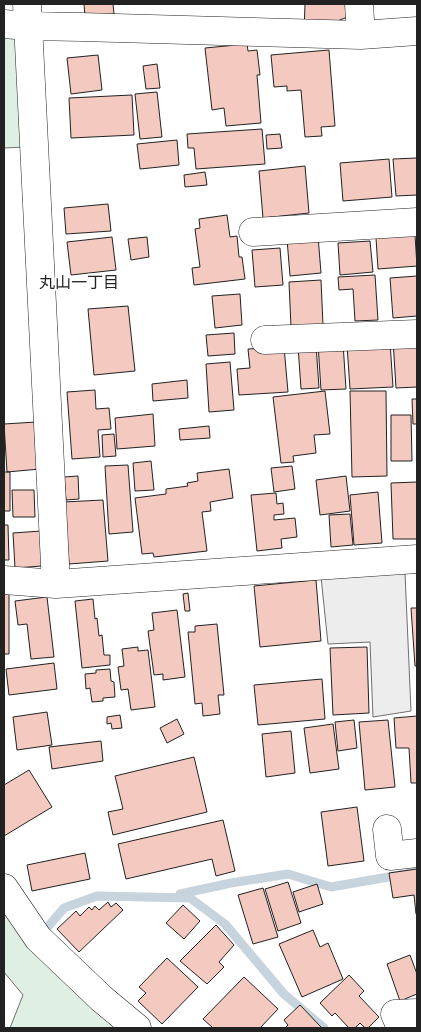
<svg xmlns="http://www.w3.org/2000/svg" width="421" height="1032" font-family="Montserrat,'Noto Sans JP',sans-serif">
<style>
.green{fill:#e0efe3;stroke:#6f6f6f}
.parking{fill:#ededed;stroke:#6f6f6f}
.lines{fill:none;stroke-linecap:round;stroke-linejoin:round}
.stream{stroke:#c7d3dd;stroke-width:9}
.building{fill:#f3c9c0;stroke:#222}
.minor-casing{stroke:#222;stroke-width:29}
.minor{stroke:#fff;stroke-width:28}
.labels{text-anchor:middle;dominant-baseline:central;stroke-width:4;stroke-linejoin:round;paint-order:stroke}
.neighbourhood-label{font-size:16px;fill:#222;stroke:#fff}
</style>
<rect width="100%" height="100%" fill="#fff"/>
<path class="green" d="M4,37l18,2 4,108 -22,1z
M4,902l122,126h-116l13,-33 -19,-23z"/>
<path class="parking" d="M405,573l6,138 -38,6 -3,-75 -42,2 -7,-67z"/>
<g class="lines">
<path class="stream" d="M180,894l51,-11 57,-9 43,13 86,-15
M40,936l24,-28 33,-12 93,2 35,26 59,70 40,34"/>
</g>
<path class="building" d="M84,4h29l1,10 -29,2z
M305,4h51l3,9 -55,20z
M247,44l1,7 9,-1 3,25h-3l4,48 -35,3 -2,-18 -12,2 -7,-62z
M329,50l6,76 -14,1 1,9 -17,1 -4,-47 -14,1v-5l-13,1 -3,-32z
M98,55l4,35 -31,4 -4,-36z
M157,64l3,24 -14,1 -3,-23z
M157,92l5,45 -22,2 -5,-45z
M132,95l2,40 -63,3 -2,-40z
M262,129l3,35 -69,5 -2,-21h-6l-1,-14z
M280,134l2,14 -15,1 -1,-14z
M177,140l2,25 -39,4 -3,-25z
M417,158v37l-21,1 -3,-37z
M389,159l3,38 -49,4 -3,-38z
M305,166l4,47 -46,5 -4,-47z
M205,172l2,13 -22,2 -1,-12z
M108,204l3,27 -45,3 -2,-26z
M227,215l3,22 7,-1 2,21h3l3,22 -51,6 -2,-17 8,-1 -5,-38 5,-1 -1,-9z
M415,235l2,31 -39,3 -2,-31z
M318,236l3,37 -31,3 -3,-37z
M112,237l4,33 -45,5 -4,-33z
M147,237l2,20 -18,3 -3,-21z
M370,241l3,31 -33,3 -2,-32z
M280,248l3,37 -28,2 -3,-37z
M375,275l3,45 -23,1 -2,-32 -14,1 -1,-13z
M417,276v40l-24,2 -3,-40z
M321,280l2,45 -32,2 -2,-45z
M240,294l2,31 -27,3 -3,-32z
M128,306l7,65 -41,4 -6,-66z
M234,333l1,21 -27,2 -2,-21z
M417,338v49l-21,1 -3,-48z
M390,342l3,45 -43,2 -3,-44z
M343,343l3,46 -25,1 -3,-46z
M316,345l3,43 -18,1 -3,-43z
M284,347l4,45 -49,3 -2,-26 13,-1 -2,-19z
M230,362l4,48 -25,2 -3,-48z
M187,380l1,18 -35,3 -1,-17z
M95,390l1,19 13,-1 2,21 -13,1 2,27 -28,2 -5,-67z
M325,391l5,43 -16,1 2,18 -23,3 1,6 -13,1 -8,-66z
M350,391h36l1,85 -35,1z
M412,399h5v25h-4z
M153,414l2,32 -38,3 -2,-31z
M391,415h20l1,46h-21z
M36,422l4,47 -33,3 -3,-48z
M209,426l1,12 -30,2 -1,-11z
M114,434l2,22 -13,1 -1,-22z
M151,461l3,29 -19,1 -2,-28z
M128,465l5,67 -24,2 -4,-68z
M292,466l3,23 -21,3 -3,-24z
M229,469l4,29 -23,4 1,9 -9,1 5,39 -53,6 -1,-4 -11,1 -7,-56 31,-4v-5l22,-3 -1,-3 11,-2 -1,-8z
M4,472h6v39h-6z
M78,476l1,23 -13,1 -2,-23z
M346,476l4,35 -30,4 -4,-35z
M417,482v57h-24l-2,-56z
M12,490h22l1,27h-22z
M378,492l4,51 -28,2 -4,-50z
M276,493l1,11 6,-1 1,11 -10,1v5l21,-2 2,19 -16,2 1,9 -25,3 -6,-56z
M103,500l5,61 -39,3 -5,-62z
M350,514l3,31 -22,2 -2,-32z
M4,525h4l1,35h-5z
M41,531l1,35 -27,2 -2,-35z
M316,580l5,61 -61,6 -6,-61z
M188,593l2,18h-5l-2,-17z
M4,594h5v60h-5z
M47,597l7,60 -23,2 -4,-35 -9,1 -3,-24z
M93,599l2,20 2,-1 2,18 3,-1 2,20h6v10l-28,3 -7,-67z
M411,608h6v58h-2z
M177,610l8,67 -22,3v-6l-9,1 -6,-44 6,-1 -2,-17z
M217,624l7,71h-6l2,19 -17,2 -1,-13 -7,1 -7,-72h7v-6z
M138,647v4l10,-1 7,57 -24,3 -3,-21 -7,1 -3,-23 6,-1 -2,-17z
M367,647l2,66 -36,2 -3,-67z
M54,663l3,26 -48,6 -3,-26z
M110,669l1,12 3,1 1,15 -12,1v3l-11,1 -2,-14 -4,1 -1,-15 11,-1v-3z
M322,679l3,40 -67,6 -4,-40z
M47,712l5,33 -35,5 -4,-33z
M120,715l2,13 -10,1 -1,-6 -4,1v-7z
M417,716v67h-6l-2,-35h-13l-2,-30z
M177,719l7,15 -17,9 -7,-15z
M354,720l3,28 -19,3 -3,-29z
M388,720l7,67 -30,3 -6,-68z
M333,724l6,45 -29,4 -6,-45z
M291,731l4,42 -29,4 -4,-43z
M101,741l2,20 -51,8 -3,-22z
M194,757l13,55 -94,23 -5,-23 15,-3 -8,-33z
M29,770l23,37 -48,29v-51z
M357,807l7,54 -36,5 -7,-54z
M223,820l12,51 -19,5 -4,-17 -86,20 -8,-35z
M85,853l5,26 -58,12 -5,-26z
M417,869v45h-1l-2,-19 -21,3 -4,-25z
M288,882l13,41 -23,8 -13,-42z
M317,884l6,20 -24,8 -6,-20z
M263,888l15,49 -25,7 -15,-49z
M108,902l3,5 5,-4 7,7 -44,42 -22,-23 19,-18 4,5 9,-9 3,3 3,-4 4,4z
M183,905l17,16 -16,18 -18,-16z
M216,925l18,20 -15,17 5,5 -17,17 -27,-23z
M313,930l7,17 8,-4 15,36 -41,18 -23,-53z
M410,955l7,19v20l-17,7 -13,-37z
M167,958l31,29 -36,37 -24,-23 8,-8 -7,-6z
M349,975l15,16 -5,5 20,21 -11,11h-3l-5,-5 -5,5h-6l-14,-15 -3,3 -12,-13z
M244,977l34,32 -18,19h-47l-10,-9z
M300,1005l22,23h-37l3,-3 -4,-5z"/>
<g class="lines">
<defs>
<path id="minor" d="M27,4l29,580
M359,4l2,31
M4,24l24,2 53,1 280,8 56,-4
M253,232l164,-10
M265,340l152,-6
M4,580l52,4 361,-25
M387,829l3,27 27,-3
M4,888l34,50 64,61 35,29
M401,1028l-6,-14 22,-1"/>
</defs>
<use href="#minor" class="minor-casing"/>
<use href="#minor" class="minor"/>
</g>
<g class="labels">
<g class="neighbourhood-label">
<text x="79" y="282">丸山一丁目</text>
</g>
</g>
<rect width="421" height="1032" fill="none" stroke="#222222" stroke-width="10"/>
</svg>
